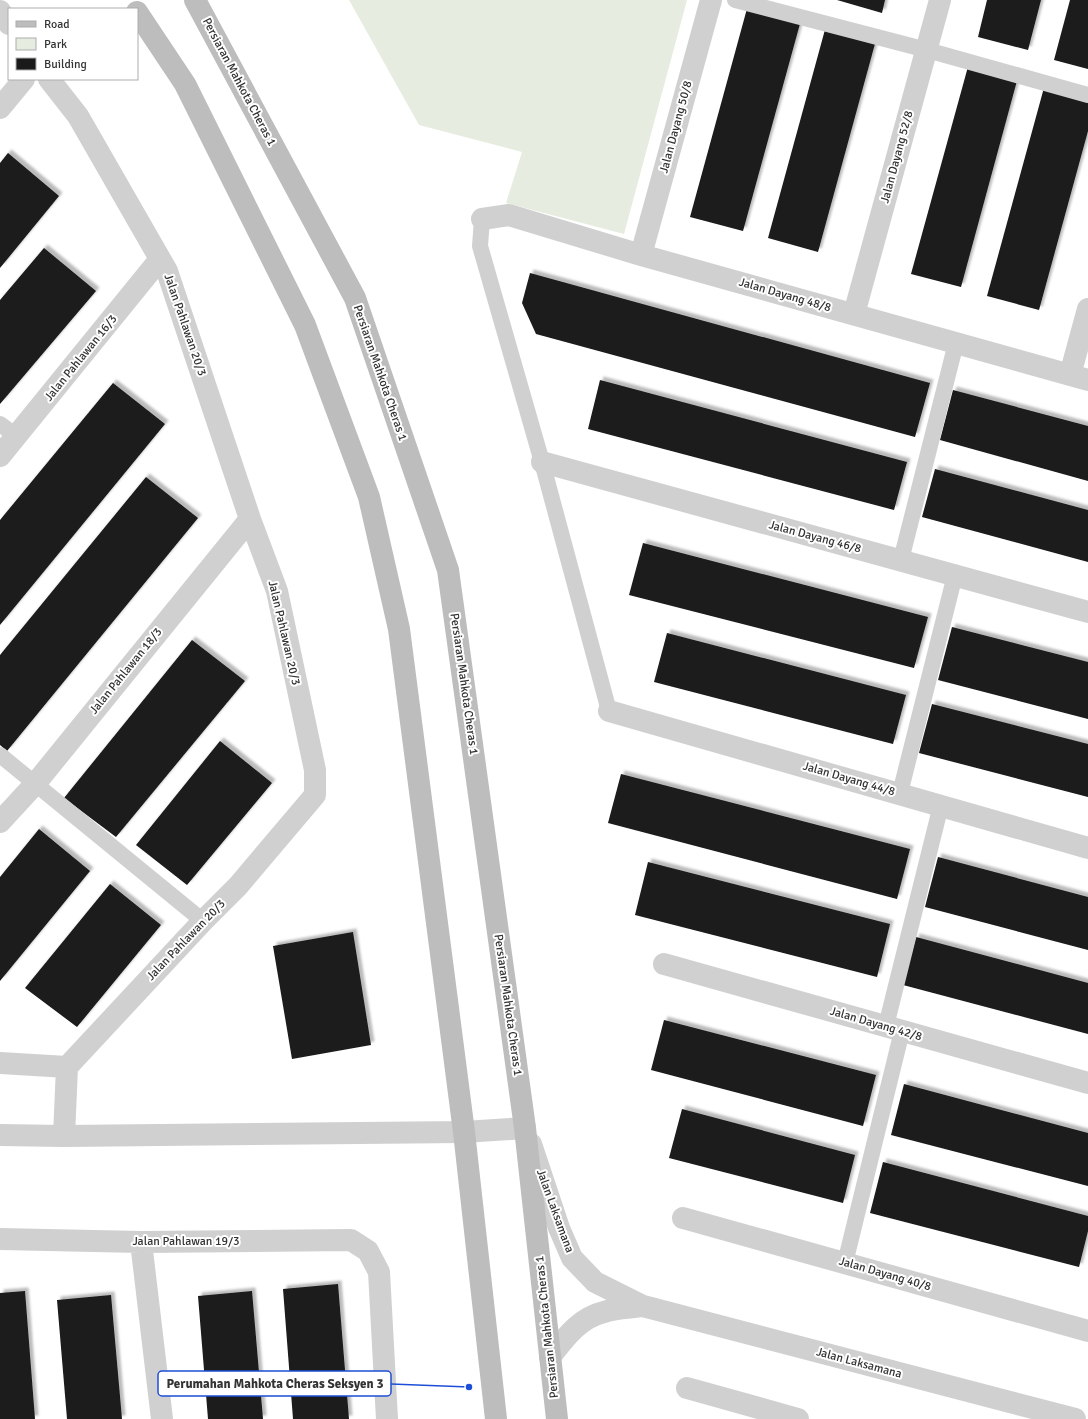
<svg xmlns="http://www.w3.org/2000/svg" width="1088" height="1419" font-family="Signika,sans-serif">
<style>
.green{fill:#e6ecdf}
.building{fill:#1a1a1a;filter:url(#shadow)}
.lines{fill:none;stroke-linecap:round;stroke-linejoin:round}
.service{stroke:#d0d0d0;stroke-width:16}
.minor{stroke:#d0d0d0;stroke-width:22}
.tertiary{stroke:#d0d0d0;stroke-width:22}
.secondary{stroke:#bdbdbd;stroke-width:22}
.labels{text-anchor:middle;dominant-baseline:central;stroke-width:4;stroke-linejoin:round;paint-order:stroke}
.street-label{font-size:12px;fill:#333;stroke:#fff}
.leader{fill:none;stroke:#1d4ed8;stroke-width:1.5}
.callout-dot{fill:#1d4ed8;stroke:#fff;stroke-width:1.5}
.callout{fill:#fff;stroke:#1d4ed8;stroke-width:1.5}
.callout-label{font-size:13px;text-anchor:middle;font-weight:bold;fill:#333}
</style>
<defs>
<filter id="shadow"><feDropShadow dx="3.5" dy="-3.5" stdDeviation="1" flood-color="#0004"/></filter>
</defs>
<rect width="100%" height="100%" fill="#fff"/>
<path class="green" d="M349,0h338l-63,234 -118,-31 16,-51 -103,-27z"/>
<path class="building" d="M837,0h48l-3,13z
M987,0h54l-13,50 -50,-13z
M1070,0h18v69l-34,-9z
M748,5l53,15 -58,211 -53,-14z
M826,26l50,14 -58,212 -50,-14z
M969,63l49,14 -57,210 -50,-13z
M1045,84l43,11v36l-49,179 -52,-14z
M8,153l51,43 -59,72v-105z
M44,248l52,43 -96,113v-104z
M530,273l400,110 -15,54 -379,-103 -14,-31z
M600,380l307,82 -13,48 -306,-81z
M113,383l52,41 -165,201v-105z
M953,390l135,36v55l-148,-41z
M935,469l153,41v52l-166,-45z
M146,477l52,41 -191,233 -7,-6v-90z
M643,543l285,74 -14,51 -285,-73z
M952,627l136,35v57l-150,-39z
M667,633l239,62 -13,49 -239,-62z
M192,640l53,41 -129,156 -52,-39z
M932,704l156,40v53l-169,-44z
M220,741l52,42 -85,102 -51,-40z
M621,774l289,75 -13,50 -289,-76z
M39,829l51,42 -90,110v-104z
M938,857l150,40v53l-163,-43z
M648,862l242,62 -13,53 -242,-62z
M110,884l51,41 -84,102 -52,-39z
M353,932l18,113 -79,14 -19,-113z
M916,937l172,46v51l-185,-49z
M664,1020l212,55 -13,51 -212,-56z
M904,1084l184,49v53l-197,-51z
M682,1109l173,46 -12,48 -174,-45z
M883,1162l205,54v15l-9,36 -209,-54z
M338,1284l11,135h-56l-10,-130z
M25,1291l10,128h-35v-126z
M252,1291l11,128h-55l-10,-123z
M111,1295l11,124h-55l-10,-119z"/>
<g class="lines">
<path class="service" d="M735,0l192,50 161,45
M482,219l-2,27 62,216 67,249
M0,424l16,12
M901,560l55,-217
M0,755l203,166
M900,793l55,-218
M886,1026l55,-221
M845,1263l57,-232"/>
<path class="minor" d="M0,11l9,13
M49,79l29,37 89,155 83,248 27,72 38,179v25l-77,91 -35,35 -136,146
M0,108l24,-29
M482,219l27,-4 132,40 447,125
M641,255l70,-255
M854,314l86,-314
M1070,375l18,-66
M0,456l160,-197
M542,462l546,150
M609,711l479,137
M0,822l35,-38 215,-265
M664,964l424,119
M0,1063l67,4
M0,1135l64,1 400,-4 61,-4
M64,1136l3,-69
M683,1218l405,113
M0,1239l141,3 210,-2 17,11 11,21 8,147
M141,1242l21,177
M687,1388l111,31"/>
<path class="tertiary" d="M531,1144l28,84 13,30 23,24 48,24 432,113
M550,1357c15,-19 29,-39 54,-45 12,-4 26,-4 39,-6"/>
<path class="secondary" d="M195,0l160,298 93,272 77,558 32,291
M137,12l48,72 120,241 64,172 30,132 65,503 32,287"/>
</g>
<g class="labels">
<g class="street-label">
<text transform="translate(239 82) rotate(62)">Persiaran Mahkota Cheras 1</text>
<text transform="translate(676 127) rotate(-75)">Jalan Dayang 50/8</text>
<text transform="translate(897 157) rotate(-75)">Jalan Dayang 52/8</text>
<text transform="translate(785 295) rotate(16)">Jalan Dayang 48/8</text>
<text transform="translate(185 325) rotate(71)">Jalan Pahlawan 20/3</text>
<text transform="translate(81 358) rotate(-51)">Jalan Pahlawan 16/3</text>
<text transform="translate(380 373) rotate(71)">Persiaran Mahkota Cheras 1</text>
<text transform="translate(815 537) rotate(15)">Jalan Dayang 46/8</text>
<text transform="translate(284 633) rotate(77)">Jalan Pahlawan 20/3</text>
<text transform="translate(126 671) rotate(-51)">Jalan Pahlawan 18/3</text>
<text transform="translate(464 684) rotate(82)">Persiaran Mahkota Cheras 1</text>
<text transform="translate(849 779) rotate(16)">Jalan Dayang 44/8</text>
<text transform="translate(186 940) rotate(-46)">Jalan Pahlawan 20/3</text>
<text transform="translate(508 1005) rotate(82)">Persiaran Mahkota Cheras 1</text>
<text transform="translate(876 1024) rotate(16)">Jalan Dayang 42/8</text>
<text transform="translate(555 1211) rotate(70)">Jalan Laksamana</text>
<text x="186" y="1241">Jalan Pahlawan 19/3</text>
<text transform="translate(885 1274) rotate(16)">Jalan Dayang 40/8</text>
<text transform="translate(547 1327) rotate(-96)">Persiaran Mahkota Cheras 1</text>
<text transform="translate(859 1363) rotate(15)">Jalan Laksamana</text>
</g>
</g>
<path class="leader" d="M469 1387L391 1384"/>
<circle class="callout-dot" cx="469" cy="1387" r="4"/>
<rect class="callout" x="158" y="1371" width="233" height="25" rx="4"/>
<g class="callout-label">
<text x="275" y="1388">Perumahan Mahkota Cheras Seksyen 3</text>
</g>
<rect x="8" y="8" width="130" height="72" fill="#ffffff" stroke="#adadad"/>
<rect x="16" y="21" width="20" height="6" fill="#bdbdbd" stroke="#adadad"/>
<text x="44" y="28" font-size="12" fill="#333333">Road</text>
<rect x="16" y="38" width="20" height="12" fill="#e6ecdf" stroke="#adadad"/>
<text x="44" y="48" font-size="12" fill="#333333">Park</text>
<rect x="16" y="58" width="20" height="12" fill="#1a1a1a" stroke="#adadad"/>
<text x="44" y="68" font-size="12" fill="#333333">Building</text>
</svg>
